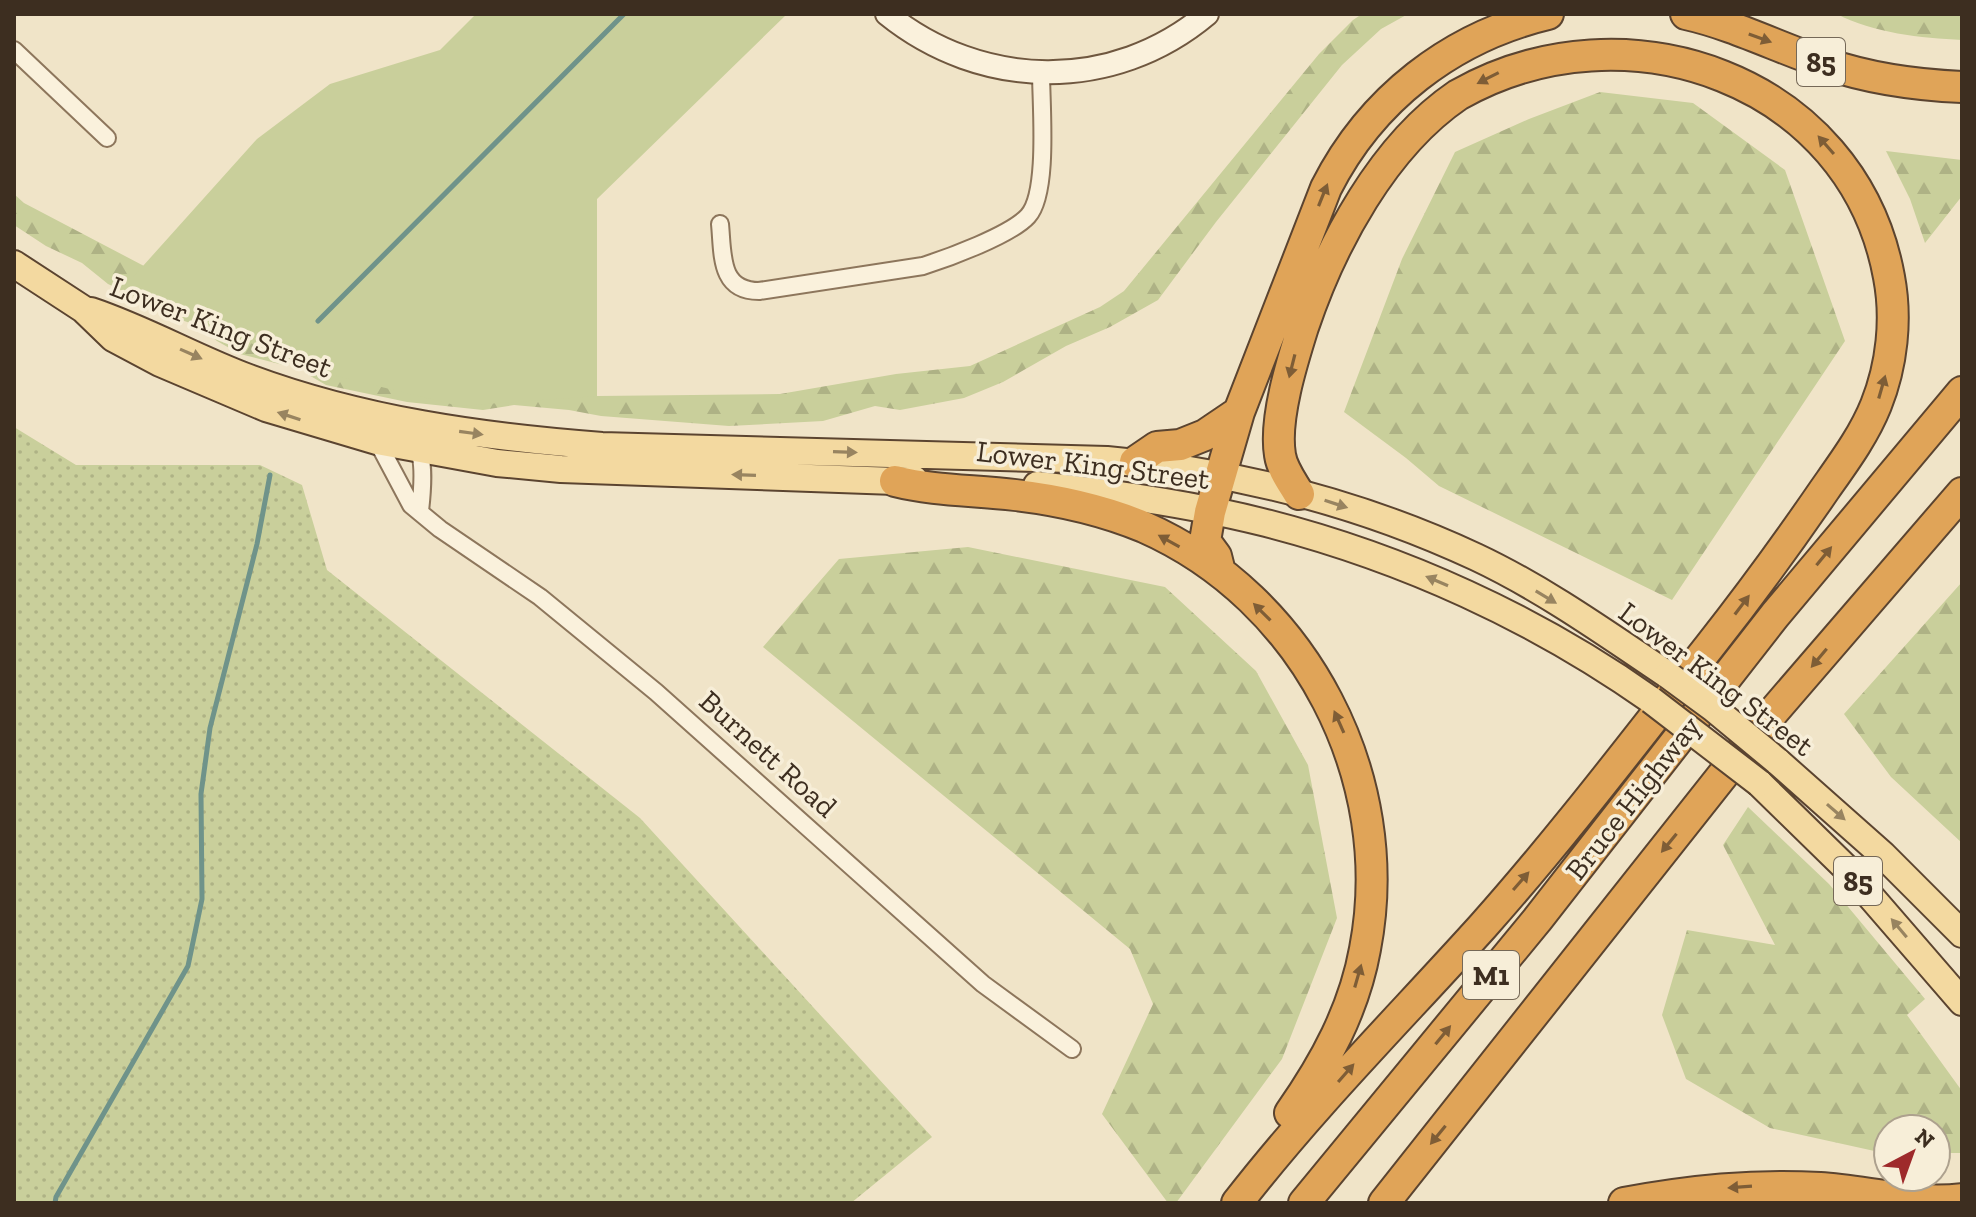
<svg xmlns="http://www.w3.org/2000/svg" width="1976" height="1217" font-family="'Zilla Slab',serif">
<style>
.grass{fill:url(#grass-dots)}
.forest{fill:url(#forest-firs)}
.park{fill:#c9cf9b}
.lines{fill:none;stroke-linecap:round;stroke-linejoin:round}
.stream{stroke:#6f938a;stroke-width:5}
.street-casing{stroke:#8d765c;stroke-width:20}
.secondary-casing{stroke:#6f573f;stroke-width:26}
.primary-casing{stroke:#5b4430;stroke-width:30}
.highway-casing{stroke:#5b4430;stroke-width:34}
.street{stroke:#faf1dc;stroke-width:16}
.secondary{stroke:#faf1dc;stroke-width:22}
.primary{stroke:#f3d9a0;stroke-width:26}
.highway{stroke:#e0a458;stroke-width:30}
.primary-bridge-casing{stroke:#5b4430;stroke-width:30;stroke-linecap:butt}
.primary-bridge{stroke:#f3d9a0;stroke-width:26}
.oneway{fill:#7e5d36}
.oneway2{fill:#988460}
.labels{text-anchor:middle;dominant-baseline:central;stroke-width:7;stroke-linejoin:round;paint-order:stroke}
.shield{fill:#f7eed8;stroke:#756857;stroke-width:2}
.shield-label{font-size:28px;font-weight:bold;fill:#3d2e20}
.street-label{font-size:30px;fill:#3d2e20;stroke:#f7eed8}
</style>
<defs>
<pattern id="grass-dots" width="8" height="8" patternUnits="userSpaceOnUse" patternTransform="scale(2)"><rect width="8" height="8" fill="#c9cf9b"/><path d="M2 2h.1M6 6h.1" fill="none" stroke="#aeb285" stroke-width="1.8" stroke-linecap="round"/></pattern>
<pattern id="forest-firs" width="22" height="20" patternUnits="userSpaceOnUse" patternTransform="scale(2)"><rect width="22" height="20" fill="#c9cf9b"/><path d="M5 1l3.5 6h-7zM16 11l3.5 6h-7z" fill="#aeb285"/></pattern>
</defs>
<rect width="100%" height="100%" fill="#f0e4c8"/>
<path class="grass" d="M14,427l62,38h184l42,20 25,85 313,248 292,319 -81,66h-837z"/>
<path class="forest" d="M1362,14h46l-27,15 -39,36 -126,157 -58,78 -48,27 -44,19 -63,36 -39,16 -64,12 -25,-4 -52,15 -94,5 -128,-10 -32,-6 -55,-5 -31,5 -76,-8 -81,-17 -19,-11 4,-15 286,37 183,-2 116,-20 74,-8 130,-59 24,-16 195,-237 34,-34z
M1837,14h125v26c-41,-2 -89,-7 -125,-26z
M1600,92l93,11 92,67 60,171 -173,259 -233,-114 -33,-28 -62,-46 58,-153 53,-107 74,-33z
M1886,151l76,9v36l-37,47 -15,-44z
M14,194l10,9 120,63 6,7 156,76 -19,17 -47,-12 -23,-13 -18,-15 -47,-16 -12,-11 -32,-15 -26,-21 -36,-17 -32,-21z
M968,547l197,40 91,84 52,94 29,153 -55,141 -106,144h-8l-66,-89 51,-110 -23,-55 -367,-302 76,-88z
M1962,582v261l-71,-66 -47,-63z
M1748,807l81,77 96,115 -18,16 55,76v62h-26v-24h-48v25l-118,-26 -84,-49 -24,-64 25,-85 88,15 -52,-100z"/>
<path class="park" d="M476,14h311l-190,185v197l-138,10 -151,-37 -183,-83 132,-147 73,-55 110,-34z"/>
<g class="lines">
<path class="stream" d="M318,321l306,-307
M55,1203l1,-6 132,-231 14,-67 -1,-105 9,-66 47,-184 13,-69"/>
<defs>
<path id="street" d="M14,50l93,88
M720,224c3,30 -1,67 39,67l164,-25c25,-8 88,-31 105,-50 21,-23 13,-111 13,-144
M377,441l34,64 29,24 100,68 116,95 327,292 89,65
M415,443c11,13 7,51 5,68"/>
<path id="secondary" d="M887,14c94,76 226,79 320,0"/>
<path id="primary" d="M14,264l69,45 30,29 47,25 106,45 111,33 120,22 64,6 334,12 19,-2
M91,311c54,18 104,47 158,67 113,42 233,59 353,68l505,14c127,11 253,43 369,97 68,32 131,77 192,118
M1037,485c76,8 154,19 229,38 137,35 269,95 385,177
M1777,761l106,94 79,79
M1759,783l87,85 116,134"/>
<path id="highway" d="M1686,14c49,11 93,34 141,50 44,15 89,21 135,23
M1135,462l22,-15 23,-2 25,-10 34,-23
M895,481c39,10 80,9 120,14 43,5 88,15 129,32 161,71 254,251 221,422 -11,61 -40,114 -75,164
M1220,572l-4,-16 -11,-15 5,-29 29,-100 87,-224c45,-89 125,-151 222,-174
M1237,1203c76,-98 163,-185 246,-277 80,-90 152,-185 226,-279 41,-52 79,-104 116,-158 19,-27 39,-54 51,-84 16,-40 21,-86 13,-128 -36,-198 -264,-277 -431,-182 -75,51 -127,149 -155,232 -11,35 -29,92 -23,128 2,14 12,27 19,39
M1304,1203l233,-283 238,-305 187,-223
M1384,1203l384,-485 194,-225
M1624,1203c66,-12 129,-19 196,-15 46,3 96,17 142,11"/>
</defs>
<use href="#street" class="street-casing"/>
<use href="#secondary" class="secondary-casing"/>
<use href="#primary" class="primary-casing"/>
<use href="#highway" class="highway-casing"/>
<use href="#street" class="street"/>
<use href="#secondary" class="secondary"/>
<use href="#primary" class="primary"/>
<use href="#highway" class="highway"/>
<defs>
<path id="primary-bridge" d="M1668,675l45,33 64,53
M1651,700l108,83"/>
</defs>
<use href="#primary-bridge" class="primary-bridge-casing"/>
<use href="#primary-bridge" class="primary-bridge"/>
</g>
<defs><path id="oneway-solid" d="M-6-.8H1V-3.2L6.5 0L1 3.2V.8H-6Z" transform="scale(2)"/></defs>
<g class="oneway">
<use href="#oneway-solid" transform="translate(1760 38) rotate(20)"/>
<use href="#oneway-solid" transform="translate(1488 78) rotate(153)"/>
<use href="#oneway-solid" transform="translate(1826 145) rotate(-131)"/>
<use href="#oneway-solid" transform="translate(1323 195) rotate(-68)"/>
<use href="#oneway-solid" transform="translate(1292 366) rotate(104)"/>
<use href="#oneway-solid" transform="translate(1882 387) rotate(-74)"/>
<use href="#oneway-solid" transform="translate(1169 541) rotate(-151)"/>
<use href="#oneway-solid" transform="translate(1824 556) rotate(-51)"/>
<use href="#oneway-solid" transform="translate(1742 605) rotate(-53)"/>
<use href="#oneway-solid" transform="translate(1262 612) rotate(-135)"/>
<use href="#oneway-solid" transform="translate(1819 658) rotate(130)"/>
<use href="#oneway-solid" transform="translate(1339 722) rotate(-114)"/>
<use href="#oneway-solid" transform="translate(1669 843) rotate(129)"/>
<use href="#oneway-solid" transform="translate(1521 881) rotate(-49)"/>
<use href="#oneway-solid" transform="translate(1358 976) rotate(-74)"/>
<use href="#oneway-solid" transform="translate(1443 1035) rotate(-51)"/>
<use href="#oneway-solid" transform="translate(1346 1073) rotate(-49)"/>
<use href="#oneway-solid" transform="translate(1438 1135) rotate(129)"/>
<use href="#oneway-solid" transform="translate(1740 1187) rotate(176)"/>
</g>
<g class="oneway2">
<use href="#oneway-solid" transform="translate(191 354) rotate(24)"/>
<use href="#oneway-solid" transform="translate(289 416) rotate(-162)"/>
<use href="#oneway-solid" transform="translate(471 433) rotate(8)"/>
<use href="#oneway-solid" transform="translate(845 452) rotate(2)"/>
<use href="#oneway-solid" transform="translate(744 475) rotate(-178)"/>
<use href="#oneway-solid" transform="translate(1336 504) rotate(18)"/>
<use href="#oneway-solid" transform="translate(1437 581) rotate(-157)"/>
<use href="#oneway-solid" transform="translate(1546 597) rotate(31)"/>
<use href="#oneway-solid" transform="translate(1836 812) rotate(41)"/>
<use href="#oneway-solid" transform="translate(1899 928) rotate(-130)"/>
</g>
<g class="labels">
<g class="shield">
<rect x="1797" y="38" width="48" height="48" rx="6"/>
<rect x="1834" y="857" width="48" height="48" rx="6"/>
<rect x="1463" y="951" width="56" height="48" rx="6"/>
</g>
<g class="shield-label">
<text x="1821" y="62">85</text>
<text x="1858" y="881">85</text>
<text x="1491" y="975">M1</text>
</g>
<g class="street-label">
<text transform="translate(221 327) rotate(21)">Lower King Street</text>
<text transform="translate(1093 465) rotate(7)">Lower King Street</text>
<text transform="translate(1716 679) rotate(37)">Lower King Street</text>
<text transform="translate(768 754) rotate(42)">Burnett Road</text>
<text transform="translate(1633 798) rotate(-52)">Bruce Highway</text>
</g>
</g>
<rect width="1976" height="1217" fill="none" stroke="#3d2e20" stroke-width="32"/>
<g transform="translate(1912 1153) rotate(41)"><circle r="38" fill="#f7eed8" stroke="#ada18e" stroke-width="2"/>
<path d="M0-6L14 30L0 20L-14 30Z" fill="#9e2a2b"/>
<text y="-12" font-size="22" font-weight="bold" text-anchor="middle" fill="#3d2e20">N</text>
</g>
</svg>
